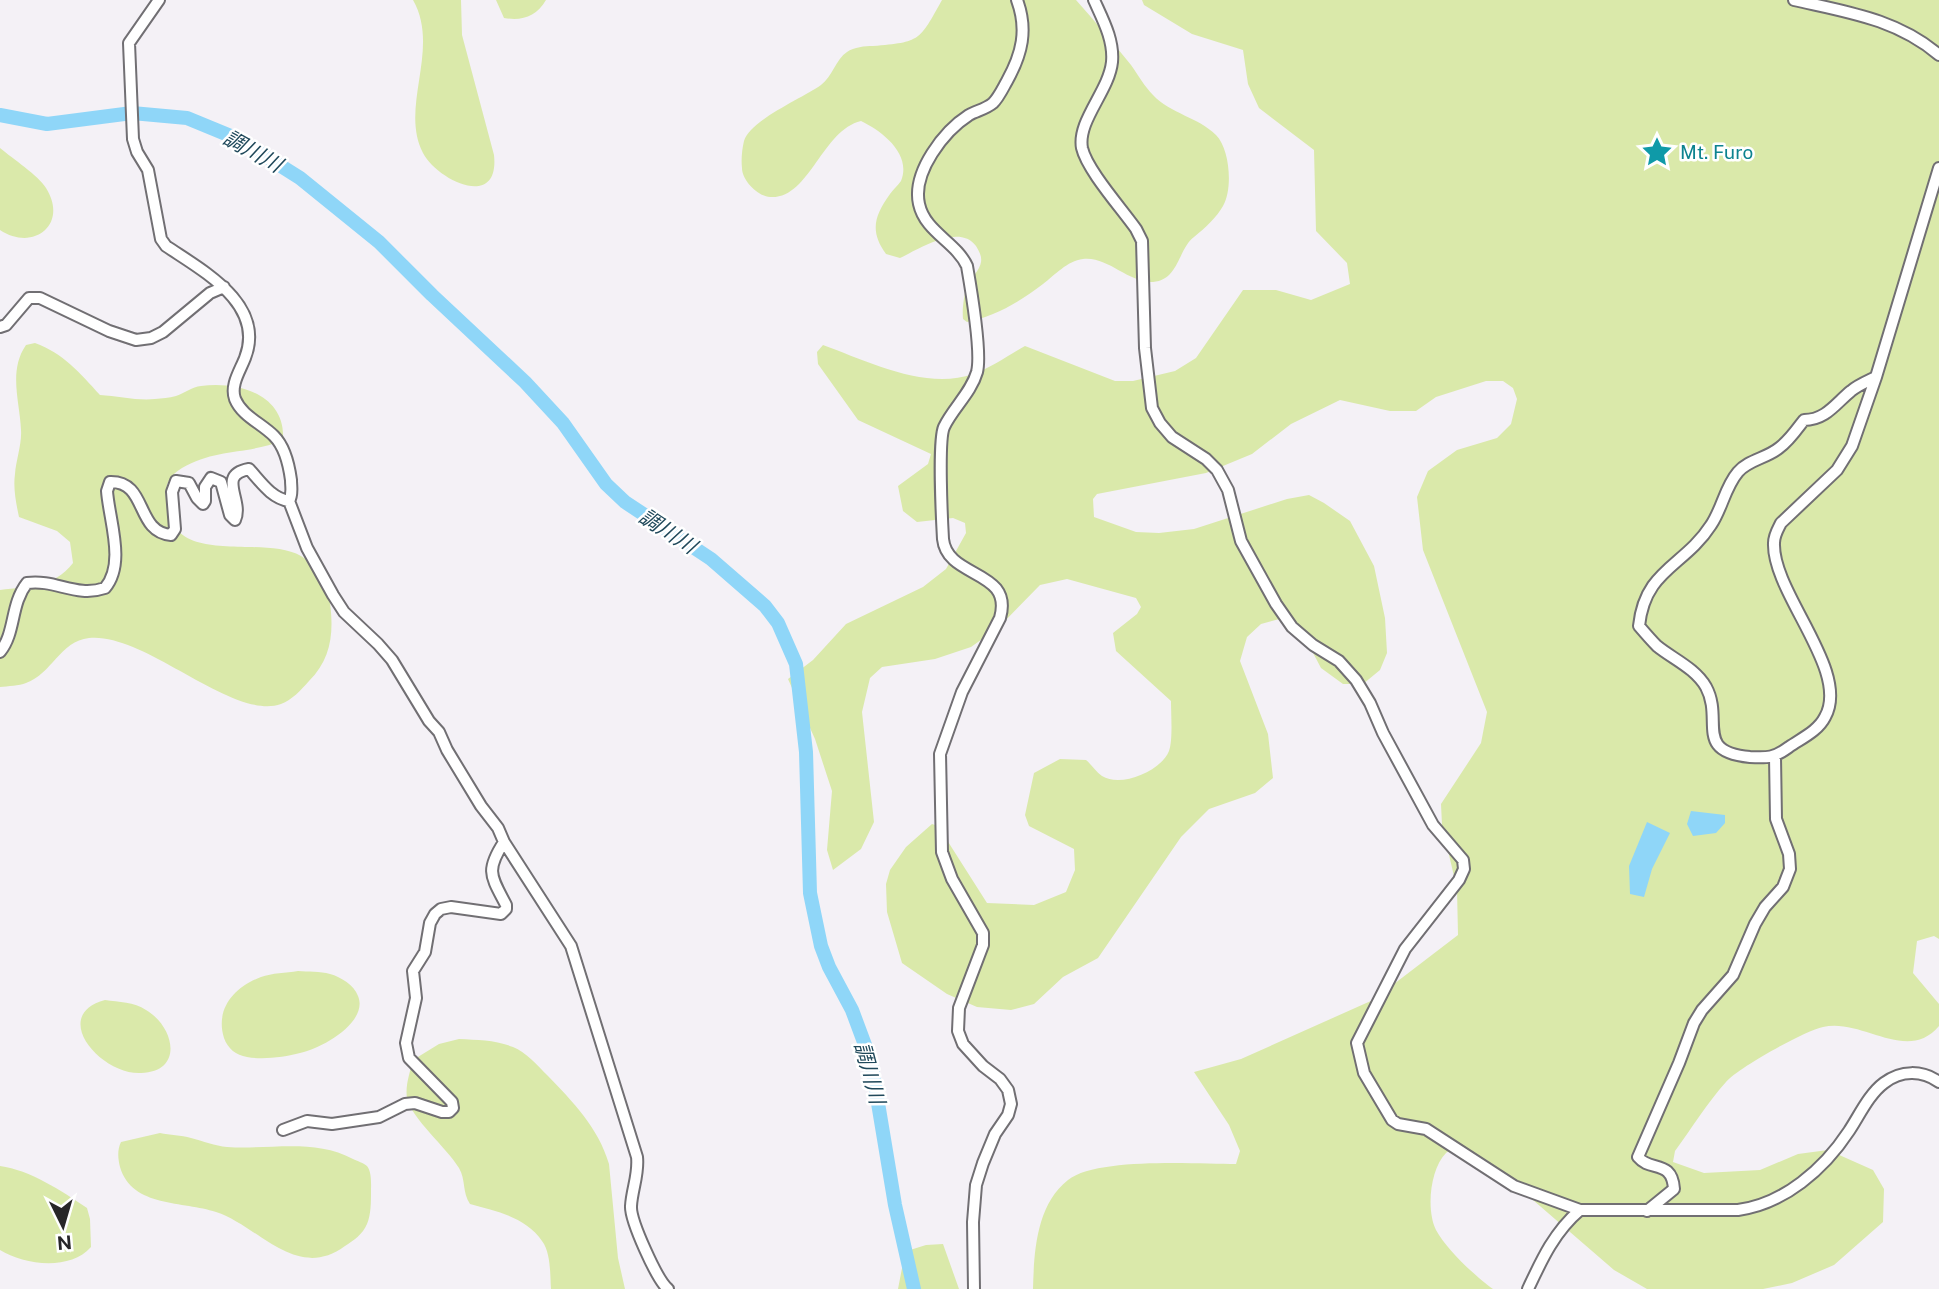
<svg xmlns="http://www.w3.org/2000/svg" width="1939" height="1289" font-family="'Public Sans','Noto Sans JP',sans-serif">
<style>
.green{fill:#dae9aa}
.water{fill:#8fd6f8}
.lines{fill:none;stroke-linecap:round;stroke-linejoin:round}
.river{stroke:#8fd6f8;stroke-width:14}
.minor-casing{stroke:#716f73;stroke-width:14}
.minor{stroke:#fff;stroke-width:10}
.labels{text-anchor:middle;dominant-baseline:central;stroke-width:5;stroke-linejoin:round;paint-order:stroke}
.culture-label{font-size:19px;fill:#0d838f;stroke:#fff;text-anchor:start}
.water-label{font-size:21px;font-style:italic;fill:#20495b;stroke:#fff}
</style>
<rect width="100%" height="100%" fill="#f4f1f6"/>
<path class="green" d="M413,0h48l1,35 32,120c6,56 -57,25 -71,-2 -24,-46 18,-104 -10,-153z
M496,0h50c-10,17 -24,21 -42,18z
M942,0h134c19,21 37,43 55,65 7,10 14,22 22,30 18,19 45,22 63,40 14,14 17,54 7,71 -6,11 -18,22 -29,31 -16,12 -15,43 -41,45 -25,1 -45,-26 -70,-23 -16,2 -28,16 -40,25 -22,17 -49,33 -76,38l-4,-3c-1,-10 1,-24 4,-33 4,-8 13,-16 14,-24 1,-6 -2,-11 -5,-16 -17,-23 -57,3 -76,12l-14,-4c-17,-23 -11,-39 4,-60 3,-4 8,-9 11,-13 11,-27 -19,-50 -40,-60 -39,9 -52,79 -91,76 -13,-1 -28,-17 -28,-29 -1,-8 0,-19 2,-27 6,-21 59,-43 77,-56 11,-8 15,-26 26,-33 7,-5 18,-6 26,-6 48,-4 46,-5 69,-46z
M1142,0h797v939l-5,-3 -17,5 -4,32 26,31v22c-32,38 -76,-8 -116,1 -19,4 -85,41 -97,55 -19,21 -34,46 -51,69l-2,11 31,11 56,-3 38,-16 30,-4 45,20 11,19 -1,33 -49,43 -42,18 -29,6h-116l-33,-19 -126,-109 -27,-15c-4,2 -11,3 -15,7 -16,16 -20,57 -10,77 10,19 40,47 57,59h-460c1,-36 3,-84 35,-109 29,-23 129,-16 168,-16l4,-13 -11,-26 -35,-53 47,-13 132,-59 85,-65 -1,-46 -15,-64 -1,-21 40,-61 6,-31 -64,-162 -6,-53 11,-26 29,-21 40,-12 14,-14 6,-25 -4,-11 -10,-7h-17l-50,16 -20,14h-26l-50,-11 -49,24 -39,30 -46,19 -109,21 -4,5 1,18 42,15 23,1 35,-4 93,-30 22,-4 15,8 26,18 24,45 11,52 2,35 -7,17 -17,14h-20l-22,-16 -20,-38 -18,-12 -22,6 -14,13 -7,24 28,73 5,44 -18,15 -46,16 -28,28 -83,121 -35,19 -29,27 -23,6 -34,-3 -30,-13 -45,-31 -15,-51 -1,-28 4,-14 16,-23 26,-23 6,2 49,77 47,2 32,-13 9,-22 -1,-21 -45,-23 -4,-11 9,-42 26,-14 26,1c5,4 10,12 16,16 19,12 59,-5 67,-25 4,-11 2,-37 2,-50l-55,-50 -3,-18 24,-19 4,-7 -5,-9 -69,-19 -27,6 -41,42 -28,20 -36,12 -53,8 -12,11 -8,34 12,110 -13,27 -28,21 -6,-20 5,-59 -17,-52 -27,-60 25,-19 33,-36 77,-37 23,-18 20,-36 -1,-10 -12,-5 -36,4 -14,-11 -5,-25 30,-22 3,-10 -73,-34 -40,-56 -1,-12 6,-7c44,16 103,46 150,29 18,-6 36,-19 52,-28l90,35h18l42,-10 21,-13 47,-68h33l35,10 39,-16 -3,-21 -31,-32 -2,-81 -55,-42 -11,-24 -5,-34 -51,-16 -48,-29z
M0,148c13,11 38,27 46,40 23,37 -13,64 -46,42z
M35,343c28,10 45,30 65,52 18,1 38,6 55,4 7,-1 14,-1 21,-3 9,-3 16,-9 25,-10 38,-5 85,9 82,54 -34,15 -67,8 -101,28 -13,8 -17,16 -16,30 2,73 94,35 135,58 17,10 27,28 29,47 4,30 1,56 -21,78 -8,9 -17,19 -28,23 -49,17 -136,-72 -192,-66 -29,3 -37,36 -63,45 -7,3 -18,3 -26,4v-97c30,-4 53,-2 73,-27l-3,-21 -13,-11 -38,-14c-3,-14 -6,-29 -4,-43 1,-14 7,-30 6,-44 -1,-28 -13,-59 5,-85z
M298,971c10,1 22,0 32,3 11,3 24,11 28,22 11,26 -37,53 -58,57 -15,4 -37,7 -53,4 -11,-2 -19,-8 -23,-19 -9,-29 10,-51 37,-61 11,-4 25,-4 37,-6z
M105,1000c14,2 29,2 41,10 29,17 38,62 -5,63 -40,2 -92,-58 -36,-73z
M459,1039c19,1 37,1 54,8 13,5 25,19 34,28 26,27 51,52 62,89l9,94 7,31h-74c-1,-15 0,-36 -9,-48 -16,-24 -46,-30 -72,-37 -8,-12 -4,-24 -11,-36 -12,-20 -48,-50 -52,-70 -2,-12 3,-26 6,-38l26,-16z
M160,1133c10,2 21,2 31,5 12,3 24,8 36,9 42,3 87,-9 126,12 4,2 11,4 14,7 5,6 4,19 4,26 0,10 0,23 -4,32 -4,10 -14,17 -22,22 -49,36 -86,-20 -129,-34 -32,-11 -84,-4 -96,-45 -2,-8 -3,-17 1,-25z
M0,1166c30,4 62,25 87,42l3,11 1,28c-21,24 -67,18 -91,3z
M943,1244l16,45h-61l5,-26 7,-13 16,-5z"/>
<path class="water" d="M1691,811l34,4v8l-9,10 -23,3 -6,-12z
M1647,822l23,11 -18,36 -8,28 -14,-3 -1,-28z"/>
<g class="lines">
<path class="river" d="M0,115l47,9 85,-11 55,5 51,21 62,39 79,64 53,53 93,87 38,41 43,61 19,18 86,57 54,47 13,17 18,41 10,88 4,141 11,53 8,21 23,43 19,51 24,144 19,84"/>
<defs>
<path id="minor" d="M159,0l-30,43 4,96 4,13 11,18 13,69 5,7c37,25 100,58 79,112 -5,13 -15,27 -10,41 7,17 26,24 39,37 11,11 15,29 17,44 0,8 2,14 -2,21l18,47 26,47 11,17 34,32 14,16 37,61 10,11 8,18 34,56 17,22 6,14 67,104 66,211c2,17 -5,32 -6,49 -1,14 26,74 37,83
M1094,0c9,20 20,40 18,62 -3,29 -35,59 -30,86 5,22 40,61 54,81l6,12 3,107 7,60 8,15 12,14 34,22 11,11 11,20 13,51 35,63 16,23 21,18 26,16 17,19 14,23 13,30 50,92 30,35 1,9 -5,11 -54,69 -48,94 7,30 28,47 6,4 28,5 88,57 66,24h158c46,-6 86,-41 111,-79 10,-15 20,-37 35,-48 17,-13 38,-13 55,-1
M1794,0c53,12 103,19 145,55
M0,327l6,-2 23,-27h11l69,33 27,9 15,-2 12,-6 47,-39 14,-6
M1876,377c-8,4 -18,8 -25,14 -15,12 -25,29 -47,29 -7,9 -15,21 -25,28 -12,10 -31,12 -41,24 -13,15 -16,37 -27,53 -27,42 -66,44 -72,101 6,7 12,14 18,20 16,13 38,22 49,41 18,33 -13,65 44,70 18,1 24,1 39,-10 13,-9 29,-16 36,-30 26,-46 -53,-124 -51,-174 0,-8 4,-14 7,-20l56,-53 15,-24 24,-69 63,-209
M0,652c16,-20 10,-47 27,-69 29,-4 49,15 78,5 21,-25 4,-68 2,-97l3,-9c38,-1 25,50 61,53l4,-6 -3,-37 4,-11 13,2 8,15 6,6 2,-3v-14l6,-9 10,4 9,33 5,5c9,-20 -19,-45 14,-51 12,13 22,29 40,32
M283,1130l24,-9 25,3 47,-7 26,-13 10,-1 27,9h7l4,-4 -1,-6 -43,-44 -3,-15 10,-45 -3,-27 12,-19 5,-29 5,-9 6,-5 10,-2 50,7 5,-5v-4c-15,-29 -21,-34 -2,-63
M1647,1211l27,-22c-2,-30 -24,-17 -36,-32l41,-94 15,-40 8,-13 31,-35 22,-51 10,-17 18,-20 7,-18 -1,-15 -13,-35 -1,-62
M974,1289l-1,-67 3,-37 7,-22 12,-29 13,-19 3,-11 -3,-14 -8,-11 -17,-13 -20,-22 -5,-13 1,-23 24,-63v-12l-31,-54 -10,-27 -2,-98 22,-62 38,-74c14,-49 -53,-39 -57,-79 -1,-18 -5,-99 1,-112 9,-19 27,-34 33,-55 5,-20 -6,-83 -10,-106 -11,-24 -42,-34 -48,-62 -7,-32 25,-73 50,-89 7,-4 17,-6 24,-12 6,-6 10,-15 14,-22 15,-27 21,-51 10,-81
M1528,1289c14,-30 27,-58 52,-79"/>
</defs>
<use href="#minor" class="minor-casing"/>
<use href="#minor" class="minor"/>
</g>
<defs>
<symbol id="sight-bare" viewBox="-9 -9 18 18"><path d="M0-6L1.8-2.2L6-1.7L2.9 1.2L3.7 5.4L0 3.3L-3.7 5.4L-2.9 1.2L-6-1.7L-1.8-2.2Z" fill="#0f9aa8" stroke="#fff" stroke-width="2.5" paint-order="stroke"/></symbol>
</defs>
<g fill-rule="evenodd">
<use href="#sight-bare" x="1635" y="130" width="44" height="44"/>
</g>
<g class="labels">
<g class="culture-label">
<text x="1680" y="152">Mt. Furo</text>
</g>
<g class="water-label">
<text transform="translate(253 151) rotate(29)">調川川</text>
<text transform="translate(668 531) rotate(33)">調川川</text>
<text transform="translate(870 1073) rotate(75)">調川川</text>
</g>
</g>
<g transform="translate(63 1226) rotate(175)" stroke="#ffffff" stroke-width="5" paint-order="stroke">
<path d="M0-5L12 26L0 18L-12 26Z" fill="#272628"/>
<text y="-10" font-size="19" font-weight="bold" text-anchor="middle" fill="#272628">N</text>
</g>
</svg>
